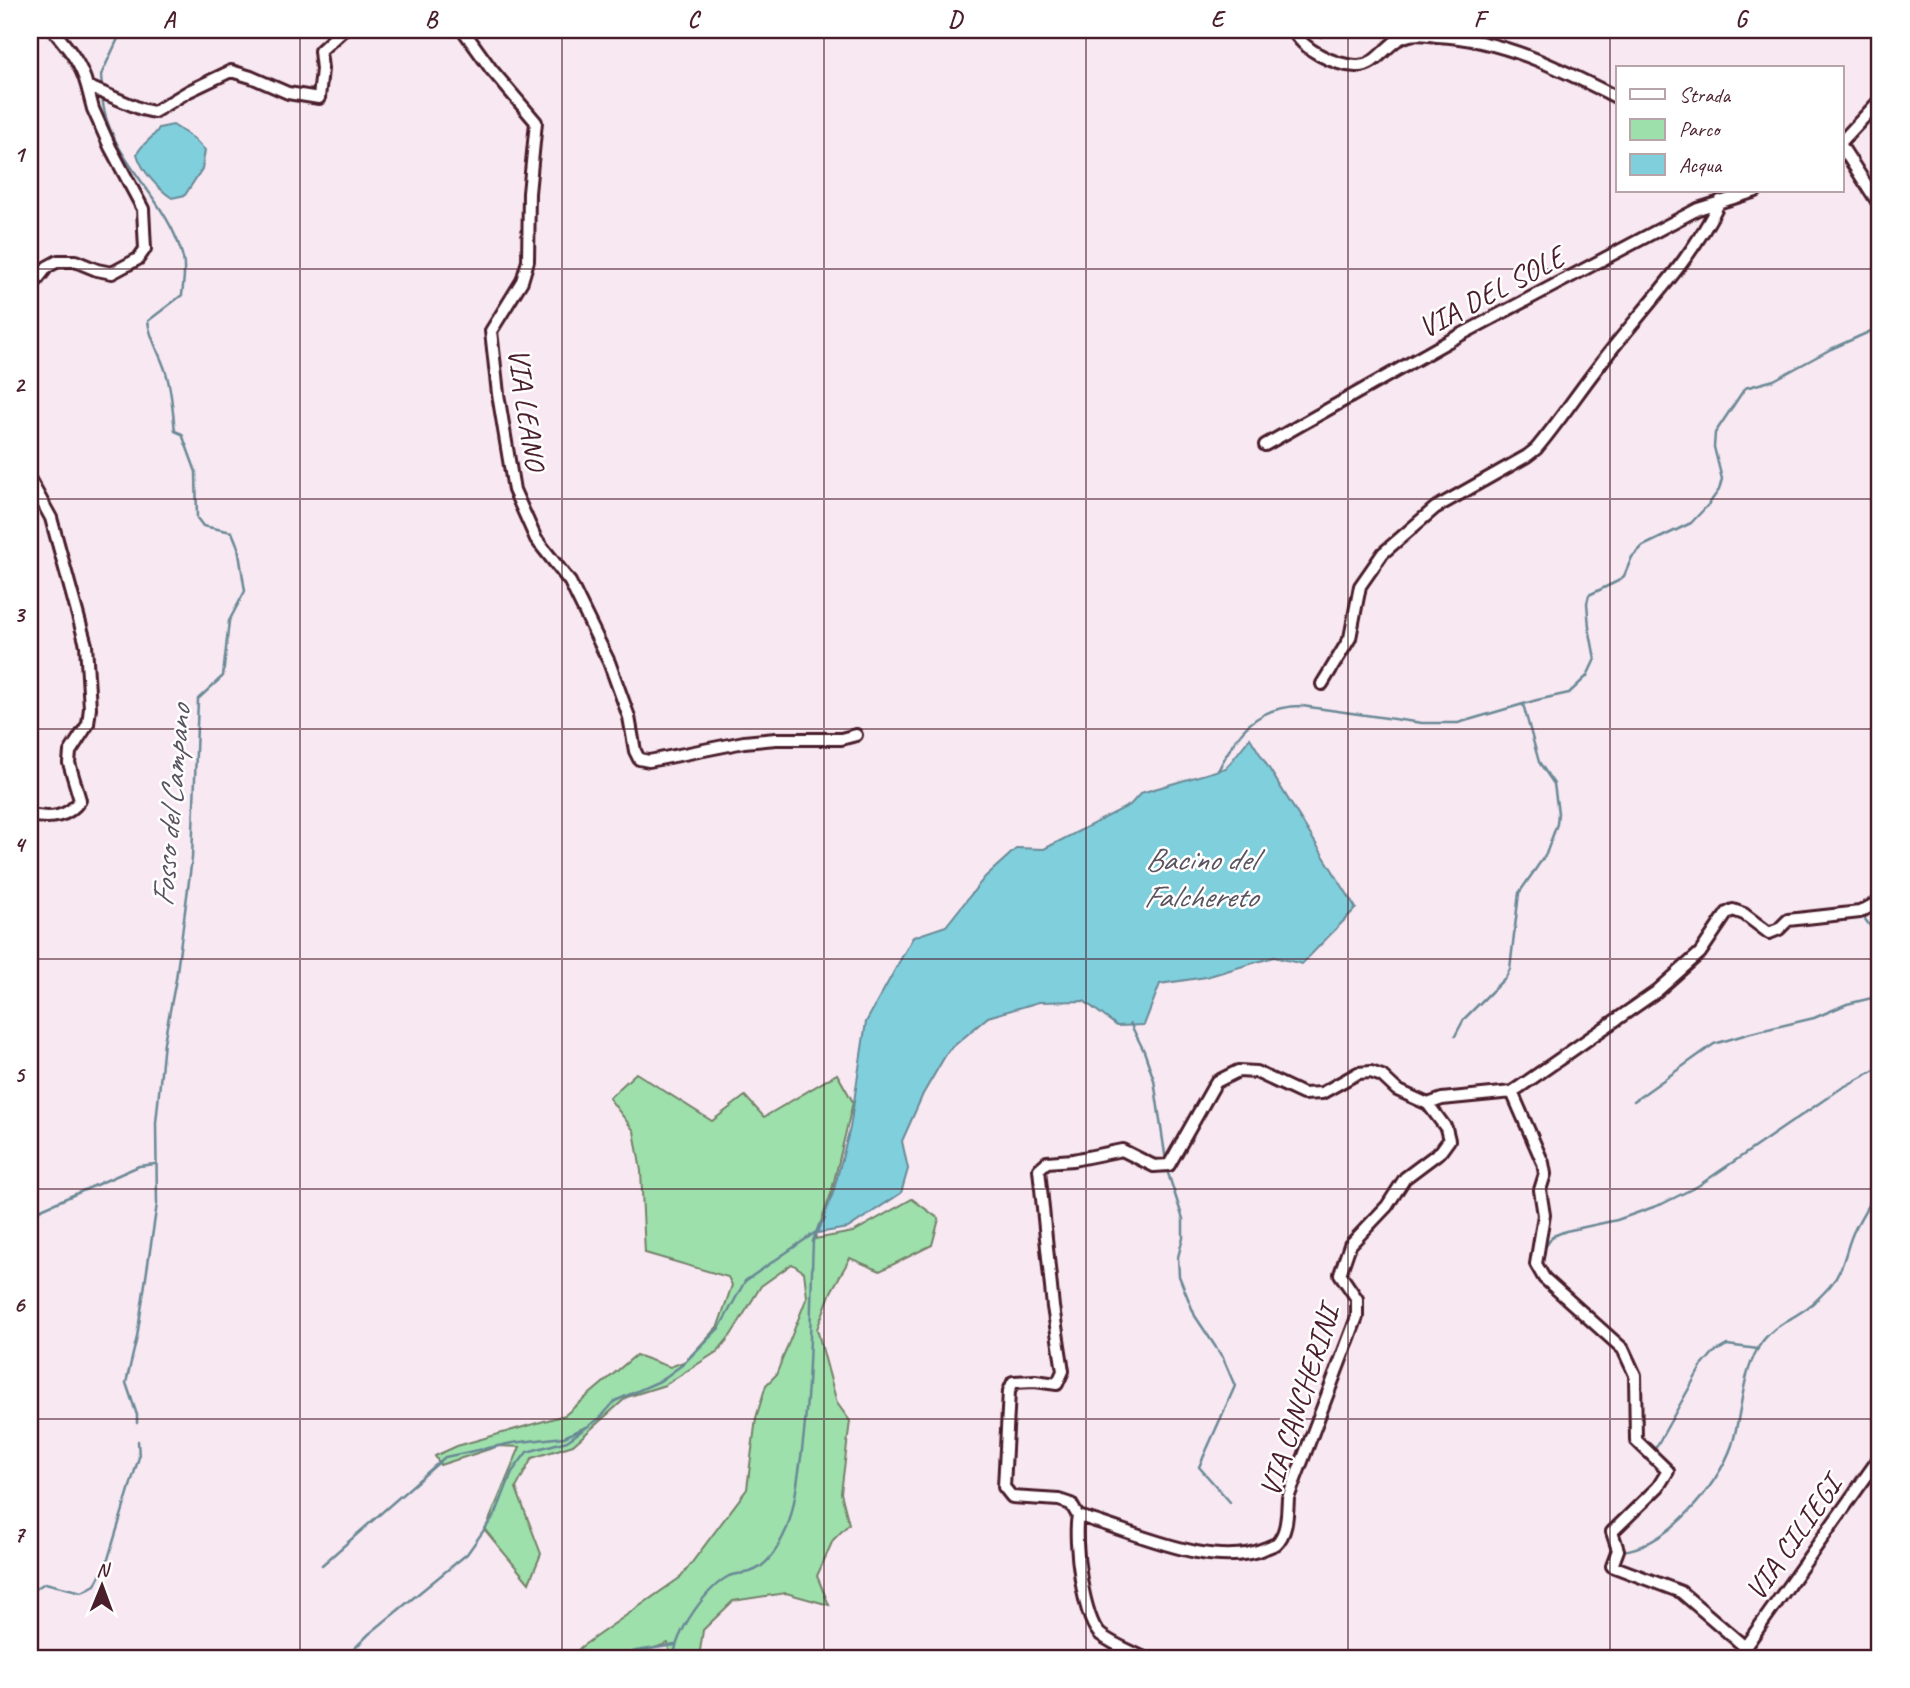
<svg xmlns="http://www.w3.org/2000/svg" width="1910" height="1688" font-family="Caveat,sans-serif">
<style>
.green{fill:#9de0ab;stroke:#74806b;stroke-width:2}
.water{fill:#80cfdd;stroke:#6a8996;stroke-width:2}
.lines{fill:none;stroke-linecap:round;stroke-linejoin:round}
.stream{stroke:#6a8996;stroke-width:2.5}
.street-casing{stroke:#4a1f2b;stroke-width:16}
.street{stroke:#fff;stroke-width:10}
.grid{fill:none;stroke:#4a1f2b;stroke-width:2;stroke-opacity:0.55}
.labels{text-anchor:middle;dominant-baseline:central;stroke-width:5;stroke-linejoin:round;paint-order:stroke}
.street-label{font-size:30px;fill:#4a1f2b;stroke:#fff}
.water-label{font-size:32px;font-style:italic;fill:#5a5460;stroke:#fff}
.neatline{fill:none;stroke:#4a1f2b;stroke-width:2.5}
.grid-label{font-size:23px;text-anchor:middle;font-weight:bold;fill:#4a1f2b}
</style>
<rect width="100%" height="100%" fill="#f8e8f2"/>
<filter id="ink" filterUnits="userSpaceOnUse"><feTurbulence type="fractalNoise" baseFrequency=".0143" numOctaves="2"/><feDisplacementMap in="SourceGraphic" scale="14" xChannelSelector="R" yChannelSelector="G"/><feConvolveMatrix kernelMatrix="1 2 1 2 8 2 1 2 1" color-interpolation-filters="sRGB"/></filter>
<g filter="url(#ink)">
<path class="green" d="M636,1073l76,48 33,-25 19,21 73,-43 16,28 -22,92 -16,45 38,-7 59,-33 27,20 -7,26 -52,26 -30,-13 -19,34 -14,37 20,74 13,18 -9,72 8,31 -16,16 -16,36 12,29 -43,-12 -53,8 -30,29 -4,28h-29l-2,-15 -41,15h-56l10,-11 100,-70 66,-88 9,-71 10,-33 10,-10 31,-78 -3,-25 -12,-8 -31,22 -30,49 -13,16 -53,34 -38,12 -54,48 -41,13 -16,30 25,66 -12,29 -44,-53 35,-83 -21,-1 -59,19 -5,-9 22,-10 108,-31 71,-60 34,12 16,-6 32,-35 14,-41 -4,-8 -83,-24 -4,-82 -7,-40 -25,-33z"/>
<path class="water" d="M173,125l20,13 12,12 -3,19 -17,26 -13,3c-15,-10 -30,-27 -35,-44 5,-11 16,-15 22,-26z
M1250,738l106,170 -54,56 -28,-7 -68,20 -46,7 -16,41 -27,1 -33,-25 -45,1 -51,15 -40,34 -25,43 -21,47 6,28 -7,24 -53,35 -30,5 15,-40 17,-65 16,-106 47,-85 33,-11 39,-49 32,-29 27,1 86,-44 11,-12 85,-25z"/>
<g class="lines">
<path class="stream" d="M1321,37l3,-7
M102,89l-1,-14 21,-45
M102,96c5,63 66,101 81,162 3,12 0,26 -1,37l-34,26c2,21 16,38 20,59 4,16 5,34 7,51l7,3 14,38 1,46 6,8 29,6 6,15 7,44 -16,30 -6,55 -25,23 -6,159 -16,121 -12,63 -8,81 1,81 -20,133 -11,46 11,32v8
M1218,771c19,-39 38,-65 84,-65l120,17h36l79,-23 32,-7 18,-17 8,-17 -6,-32 -2,-24 2,-8 29,-14 6,-5 8,-19 11,-11 48,-23 17,-18 11,-15 3,-11 -8,-32 1,-14 30,-45 29,-8 57,-31 49,-22
M1861,914l19,25
M1130,1023l14,28 10,29 12,81
M1455,1036l9,-17 42,-42 4,-8 9,-76 27,-39 11,-30 1,-11 -4,-29 -15,-22 -16,-58
M1634,1101l80,-57 37,-11 63,-15 33,-14 33,-8
M1166,1167l17,52v19l-5,19 1,19 16,40 28,42 12,28 -36,81 31,35
M30,1214l109,-48 16,-2
M1543,1250l10,-14 13,-5 51,-11 45,-16 36,-18 142,-97 40,-22
M1655,1449l46,-82 12,-14 14,-8 31,4
M1621,1551c46,-4 97,-65 111,-106 10,-32 9,-67 26,-97 12,-21 31,-27 49,-40 8,-6 16,-14 23,-22 14,-16 15,-35 23,-53 8,-18 20,-34 27,-52
M322,1565l123,-108 67,-14 52,-6 22,-10
M30,1592l15,-9 37,9 13,-7 13,-26 31,-102 -1,-16
M345,1658l24,-24 98,-80 29,-41 16,-41 15,-20 40,-11 33,-23 15,-17 45,-20 22,-16 38,-38 25,-46 71,-49
M617,1658l19,-7 39,-6
M674,1658c1,-25 32,-70 55,-82 7,-3 14,-2 21,-4 19,-6 29,-26 37,-44 7,-18 9,-38 12,-57 12,-74 11,-156 14,-230l6,-16 6,-6"/>
<defs>
<path id="street" d="M53,30c15,18 28,33 34,56l54,23 13,3 35,-21 42,-20 20,6 37,16 31,5 3,-29 -2,-18 23,-21
M463,30l28,39 45,53 -7,71 -1,68 -6,20 -31,50 7,63 16,96 22,49 34,43 39,80 20,55 6,34 4,8 10,2 95,-19 32,-3h65l15,-4
M1293,30c10,20 41,35 63,36 22,2 32,-28 54,-31 8,-2 18,0 27,1 65,3 124,33 181,62
M1842,141l38,-41
M1842,147l38,59
M30,289l17,-22 11,-6h17l22,9 15,3 26,-14 7,-10 -2,-40 -33,-62 -17,-38 -6,-23
M1265,445l184,-104 249,-132 58,-18
M30,480l21,38 35,127 4,63 -2,16 -18,28 -1,11 11,37c-12,18 -30,19 -50,15
M1322,684l28,-46 10,-52 23,-33 52,-45 92,-52 9,-7c22,-26 41,-55 62,-82 42,-56 91,-102 122,-166
M1512,1092l31,71 2,11 -5,16 4,25 -8,49 8,14 79,71 12,26 1,65 32,31 -10,16 -46,45 6,18 -6,16 69,26 64,55 1,11
M1078,1516l-7,-12 -12,-4 -47,-3 -8,-10 5,-96 4,-9 22,-1 22,3 6,-13 -10,-64 -14,-138 8,-7 26,-2 49,-10 32,16 15,-1 47,-83 22,-11 18,1 47,22 19,-1 36,-20 13,-1 11,4 15,14 31,14
M1745,1647l135,-190
M1144,1658c-13,-7 -30,-13 -43,-23 -18,-14 -28,-96 -23,-119 54,14 134,56 188,32 1,0 9,-4 10,-4 12,-11 11,-31 12,-46l69,-181v-18l-17,-25 10,-29 37,-39 18,-28 36,-27 8,-11 -3,-12 -18,-24 14,-5 70,-7 9,-6 135,-94 44,-39 27,-40 6,-3 11,4 25,19 10,-4 9,-9 72,-8 20,-11"/>
</defs>
<use href="#street" class="street-casing"/>
<use href="#street" class="street"/>
</g>
</g>
<path class="grid" d="M300,30v1628M562,30v1628M824,30v1628M1086,30v1628M1348,30v1628M1610,30v1628M30,269h1850M30,499h1850M30,729h1850M30,959h1850M30,1189h1850M30,1419h1850"/>
<g class="labels">
<g class="street-label">
<text transform="translate(1491 292) rotate(-28)">VIA DEL SOLE</text>
<text transform="translate(527 409) rotate(82)">VIA LEANO</text>
<text transform="translate(1299 1401) rotate(-72)">VIA CANCHERINI</text>
<text transform="translate(1793 1538) rotate(-55)">VIA CILIEGI</text>
</g>
<g class="water-label">
<text transform="translate(171 806) rotate(-85)">Fosso del Campano</text>
<text x="1200" y="859">Bacino del<tspan x="1200" dy="37">Falchereto</tspan></text>
</g>
</g>
<rect width="1910" height="1688" fill="none" stroke="#fff" stroke-width="77"/>
<rect x="1616" y="66" width="228" height="126" fill="#ffffff" stroke="#b7a5aa" stroke-width="2"/>
<rect x="1630" y="89" width="35" height="10" fill="#ffffff" stroke="#b7a5aa" stroke-width="2"/>
<text x="1679" y="102" font-size="21" fill="#4a1f2b">Strada</text>
<rect x="1630" y="119" width="35" height="21" fill="#9de0ab" stroke="#b7a5aa" stroke-width="2"/>
<text x="1679" y="136" font-size="21" fill="#4a1f2b">Parco</text>
<rect x="1630" y="154" width="35" height="21" fill="#80cfdd" stroke="#b7a5aa" stroke-width="2"/>
<text x="1679" y="172" font-size="21" fill="#4a1f2b">Acqua</text>
<g transform="translate(102 1586) rotate(1)" stroke="#ffffff" stroke-width="5" paint-order="stroke">
<path d="M0-5L12 26L0 18L-12 26Z" fill="#4a1f2b"/>
<text y="-10" font-size="19" font-weight="bold" text-anchor="middle" fill="#4a1f2b">N</text>
</g>
<rect x="38" y="38" width="1833" height="1612" class="neatline"/>
<g class="grid-label">
<text x="169" y="27">A</text>
<text x="431" y="27">B</text>
<text x="693" y="27">C</text>
<text x="955" y="27">D</text>
<text x="1217" y="27">E</text>
<text x="1479" y="27">F</text>
<text x="1741" y="27">G</text>
<text x="19" y="162">1</text>
<text x="19" y="392">2</text>
<text x="19" y="622">3</text>
<text x="19" y="852">4</text>
<text x="19" y="1082">5</text>
<text x="19" y="1312">6</text>
<text x="19" y="1542">7</text>
</g>
</svg>
